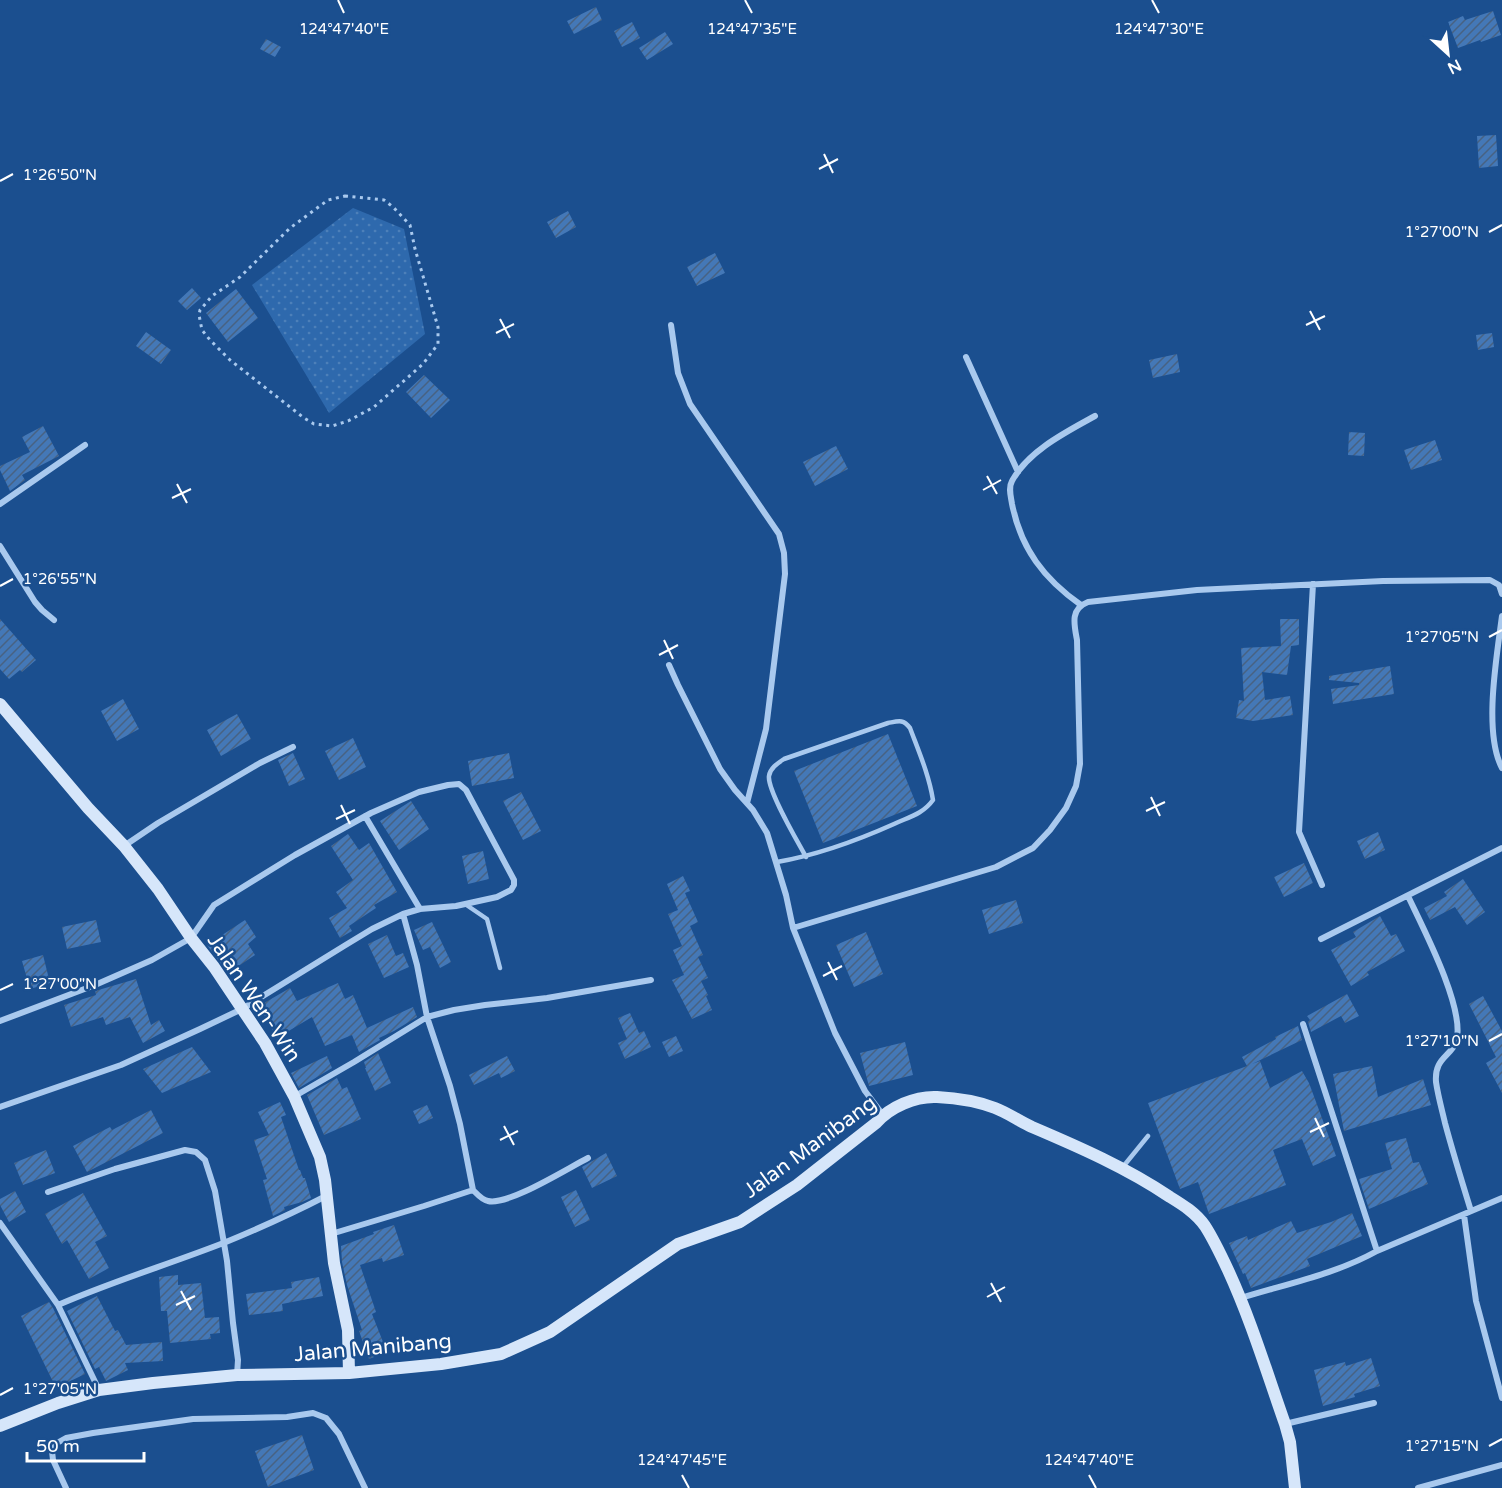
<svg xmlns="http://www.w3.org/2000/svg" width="1502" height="1488" font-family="'Varela Round',sans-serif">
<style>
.park{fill:url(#park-dots)}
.building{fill:url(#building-hatch)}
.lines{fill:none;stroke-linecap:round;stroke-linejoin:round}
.path{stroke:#a9c9ee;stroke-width:3;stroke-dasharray:3 4.5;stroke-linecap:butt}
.lane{stroke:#a9c9ee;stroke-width:4.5}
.street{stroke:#a9c9ee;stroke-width:6}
.secondary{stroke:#d6e6fa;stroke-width:12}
.ticks{fill:none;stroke:#fff;stroke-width:2}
.labels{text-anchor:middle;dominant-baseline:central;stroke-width:5;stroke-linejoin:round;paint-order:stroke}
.street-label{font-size:21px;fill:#fff;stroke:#1b4f8f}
.ticks-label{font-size:15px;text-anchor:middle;fill:#fff;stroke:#1b4f8f;stroke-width:5;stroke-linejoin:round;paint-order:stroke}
</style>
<defs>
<pattern id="park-dots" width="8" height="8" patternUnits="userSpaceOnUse" patternTransform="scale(1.5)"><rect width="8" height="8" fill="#2e69ad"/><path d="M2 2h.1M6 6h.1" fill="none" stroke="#4d80b9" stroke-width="1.8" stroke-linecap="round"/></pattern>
<pattern id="building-hatch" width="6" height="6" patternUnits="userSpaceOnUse" patternTransform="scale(1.5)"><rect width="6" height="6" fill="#4478b7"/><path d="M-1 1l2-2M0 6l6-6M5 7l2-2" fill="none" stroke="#486282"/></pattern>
</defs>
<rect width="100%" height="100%" fill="#1b4f8f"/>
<path class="park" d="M353,208l51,21 21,105 -96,79 -77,-128z"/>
<path class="building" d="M596,7l6,13 -28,14 -7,-13z
M1493,11l8,24 -20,7 -1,-2 -22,8 -10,-26 15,-6 2,4z
M632,22l8,16 -18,9 -8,-16z
M665,32l8,12 -26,16 -8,-12z
M266,39l15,8 -6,10 -15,-8z
M1496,135l2,31 -19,2 -2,-32z
M568,211l8,16 -20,11 -9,-16z
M715,253l10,20 -28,13 -10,-19z
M192,288l9,10 -14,12 -9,-9z
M236,289l22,29 -30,24 -22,-29z
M146,332l25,18 -10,14 -25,-18z
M1492,333l2,14 -16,3 -2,-15z
M1177,354l3,18 -27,6 -4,-18z
M424,375l26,25 -19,18 -25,-26z
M43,426l16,30 -37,19 3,5 -15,11 -10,-21v-4l30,-14 -8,-15z
M1349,432l16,1 -1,23 -16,-1z
M1435,440l7,20 -31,10 -7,-20z
M836,446l12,23 -33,17 -12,-24z
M0,619l36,41 -14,12 -2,-2 -11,9 -9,-10z
M1280,619h19v26l-8,1 -4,29 -25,-3 3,28 25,-4 3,19 -40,6 -17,-3 3,-18 5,1 -3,-53 40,-2z
M1390,666l4,28 -61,10 -2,-15 28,-4v-2l-30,-3v-4z
M123,699l16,30 -22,12 -16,-30z
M237,714l14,25 -30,17 -14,-26z
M888,734l29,72 -94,37 -29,-72z
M353,738l13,29 -27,13 -14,-29z
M293,753l12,26 -16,7 -11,-26z
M509,753l5,25 -42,8 -4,-25z
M521,792l20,39 -18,9 -20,-39z
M411,801l18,28 -30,21 -19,-29z
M1378,832l7,18 -20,9 -8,-18z
M348,834l11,16 10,-7 28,49 -23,13 2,3 -27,18 3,5 -12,7 -11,-20 18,-10 -11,-16 17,-12 -22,-34z
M483,851l6,28 -21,5 -6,-28z
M1304,863l9,20 -29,14 -10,-20z
M683,876l7,15 -5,2 13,29 -8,4 13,29 -5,2 10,21 -7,3 7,14 -2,1 6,14 -20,9 -20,-39 12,-5 -11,-25 9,-4 -14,-32 10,-4 -11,-26z
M1463,879l22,33 -18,13 -12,-18 -25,13 -6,-12 23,-12 -3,-4z
M1016,900l7,23 -34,11 -7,-24z
M1380,916l11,20 5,-2 9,17 -38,21 2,3 -18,11 -20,-36 25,-13 -3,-5z
M96,920l5,22 -34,7 -5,-22z
M245,920l11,17 -8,7 7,11 -27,18 -21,-28z
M432,922l19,40 -11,6 -10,-21 -7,3 -9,-20z
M866,932l17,42 -29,13 -18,-42z
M387,935l9,21 7,-3 6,14 -25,11 -16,-34z
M43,955l7,28 -20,6 -8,-28z
M136,979l15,46 8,-5 6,11 -22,12 -13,-26 -24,8 -3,-8 -32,10 -7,-22 32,-10 -1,-4z
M338,983l7,16 8,-4 14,33 46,-21 4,10 -23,14 -15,7 1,2 -21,12 -7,-17 -27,11 -13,-29 -35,21 -18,-32 31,-18 7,13z
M1347,994l12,22 -14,7 -4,-7 -30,16 -3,-10 2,-2 -3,-4z
M1483,996l19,35v62l-16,-30 10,-6 -27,-53z
M630,1013l9,20 5,-2 7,16 -26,12 -7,-16 9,-4 -9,-21z
M1298,1026l4,14 -50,24 8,-3 10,27 32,-17 7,12 27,73 -23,10 -11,-27 -29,11 13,35 -77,29 -11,-32 -18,7 -32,-86 99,-37 -5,-9 34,-18 -1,-2z
M676,1036l7,15 -14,6 -7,-15z
M905,1042l8,33 -44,11 -9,-33z
M192,1047l19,25 -49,21 -19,-24z
M378,1053l13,30 -16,8 -10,-23h1l-2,-6z
M327,1056l5,12 -33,20 -8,-15z
M507,1056l8,15 -14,7 -2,-5 -25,12 -5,-10z
M1372,1066l6,31 45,-18 8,26 -87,26 -11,-57z
M337,1078l5,11 5,-2 14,32 -37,16 -17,-40z
M280,1102l6,13 -5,2 18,53h1l3,8h2l6,20 -9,4 -18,5 1,3 -12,6 -10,-36 4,-1 -13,-39 15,-5 -11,-23z
M427,1105l6,13 -14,6 -6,-13z
M151,1110l12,23 -76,39 -14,-26 37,-19 2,3z
M1406,1138l7,25 6,-1 9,22 -59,25 -10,-30 33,-10 -7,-26z
M46,1150l9,23 -32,12 -9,-22z
M606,1153l11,23 -25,12 -10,-21z
M576,1190l14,30 -15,7 -14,-30z
M15,1191l11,21 -17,10 -9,-17v-6z
M83,1193l24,43 -12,6 14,26 -20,11 -22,-39 -5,4 -17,-30z
M1352,1213l10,23 -55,23 3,7 -59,22 -6,-15 -2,1 -14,-31 18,-7 1,4 43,-19 6,12 34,-11z
M394,1225l10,30 -21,7 -1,-4 -22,7 16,47 -4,2 15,38 -18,7 -10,-28 3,-1 -15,-45 -5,-23 -1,-16 33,-12 -1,-2z
M178,1275v10l23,-2 4,35 14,-1 1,16 -10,1 1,5 -41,4 -3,-32h-6l-2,-34z
M319,1277l4,19 -41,8 1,7 -34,4 -3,-21 46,-6 -1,-6z
M97,1296l18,35 3,-1 8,15 36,-3 1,19 -38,2 3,7 -22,11 -7,-14 -4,2 -28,-58z
M49,1302l4,6 32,66 -29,14 -35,-72z
M1371,1358l9,28 -26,8 1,3 -32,9 -9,-36 31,-8 1,4z
M302,1435l12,35 -46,17 -13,-36z"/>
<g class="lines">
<path class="path" d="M345,196l39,4 9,7 17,18 5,24 23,78v17l-15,20 -49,43 -26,14 -16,5 -18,-2 -10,-6 -74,-58 -20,-20 -8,-10 -3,-15 1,-5 12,-14 28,-19 50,-49 38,-28z"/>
<path class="lane" d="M777,862c41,-7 79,-21 117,-38 15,-7 29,-10 39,-24 -4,-25 -14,-48 -23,-72 -7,-9 -11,-7 -22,-5l-104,36c-6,4 -14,9 -15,17 -2,14 29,66 37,81
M465,904l22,15 13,49
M1122,1168l26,-32"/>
<path class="street" d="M671,325l7,48 12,31 89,130 5,19 1,21 -19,155 -19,74
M966,357l52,115
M0,504l85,-59
M0,546l35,56 7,8 12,10
M1313,584l-14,248 23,53
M1081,605c-37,-26 -60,-56 -69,-101 -1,-7 -4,-16 0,-23 16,-30 54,-49 83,-65
M1502,616c-5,39 -19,116 0,152
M669,665l9,20 42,84 15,21 18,20 14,23 19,62 7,33 42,105 30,58 18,24
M365,816l55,93
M124,846l34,-23 102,-60 33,-16
M1408,896c15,32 55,108 49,142 -4,19 -23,18 -21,44 2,14 6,28 9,41 8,30 17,59 26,88
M403,914l14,51 10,52 23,69 10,38 13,66
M793,928l203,-61 37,-19 17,-18 16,-22 10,-22 4,-22 -3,-124c-3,-16 -7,-31 11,-38l109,-12 186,-9 107,-1 9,5 3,9
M1321,939l181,-91
M0,1021l95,-36 57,-25 39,-22 23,-33 81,-50 76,-42 48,-21 29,-7 11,-1 7,6 48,90v5l-3,5 -14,7 -41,9 -36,3 -17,5 -31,15 -28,17 -102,63 -42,20 -79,36 -121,42
M295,1096l59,-34 73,-45 27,-7 31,-5 62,-7 104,-18
M48,1192l67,-23 70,-19 11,2 9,8 10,31 12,70 6,62 5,37 -1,15
M1464,1215l12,86 26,97
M0,1223l58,82 41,85
M331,1234l93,-28 49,-16c4,4 9,10 15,11 20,5 80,-33 100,-43
M1377,1251l125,-53
M1241,1298c45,-14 95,-24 136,-47l-74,-227
M58,1305c55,-24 112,-41 168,-63 34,-14 67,-29 100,-46
M1285,1424l89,-21
M66,1488l-13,-28 -1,-9 5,-8 9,-5 27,-5 100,-14 94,-2 26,-4 13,5 13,16 26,54
M1418,1488l84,-23"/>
<path class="secondary" d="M0,704l88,104 36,38 34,43 33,49 23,29 51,76 29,53 26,61 5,23 9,83 14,67 1,43
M0,1426l58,-23 41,-13 54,-7 84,-8 112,-2 92,-9 60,-10 49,-22 128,-88 62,-22 57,-37 79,-62c14,-16 39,-27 61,-26 19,1 40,4 58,11 13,5 24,13 37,19 47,20 95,41 138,70 13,8 26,16 35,29 9,14 16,29 23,44 23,50 39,103 57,154l5,18 5,46"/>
</g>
<path class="ticks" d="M338,0l6,13M745,0l7,13M1152,0l7,13M824,154l9,19M819,169l19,-10M0,181l13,-7M1489,232l13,-7M1310,311l10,19M500,319l10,19M1306,325l19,-9M496,333l18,-9M987,476l10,18M177,484l10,19M983,490l18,-10M172,498l19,-9M0,586l13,-7M1489,637l13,-7M664,640l9,19M659,655l19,-10M1151,797l9,19M341,805l9,19M1146,811l19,-9M336,819l19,-9M828,962l9,18M823,976l19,-10M0,990l13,-6M1489,1041l13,-7M1315,1118l9,19M504,1126l10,19M1310,1132l19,-9M500,1140l18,-9M991,1283l10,19M181,1291l10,19M987,1297l18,-10M176,1305l19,-9M0,1395l13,-7M1489,1446l13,-7M682,1475l7,13M1089,1475l7,13"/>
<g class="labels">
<g class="street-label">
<text transform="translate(254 998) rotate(56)">Jalan Wen-Win</text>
<text transform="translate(810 1147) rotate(-36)">Jalan Manibang</text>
<text transform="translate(373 1348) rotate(-5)">Jalan Manibang</text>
</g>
</g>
<g class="ticks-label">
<text x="344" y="34">124°47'40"E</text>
<text x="752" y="34">124°47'35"E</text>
<text x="1159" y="34">124°47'30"E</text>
<text x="60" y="180">1°26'50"N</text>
<text x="1442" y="237">1°27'00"N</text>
<text x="60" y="584">1°26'55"N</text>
<text x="1442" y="642">1°27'05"N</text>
<text x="60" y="989">1°27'00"N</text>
<text x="1442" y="1046">1°27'10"N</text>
<text x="60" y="1394">1°27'05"N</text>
<text x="1442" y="1451">1°27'15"N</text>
<text x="682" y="1465">124°47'45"E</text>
<text x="1089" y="1465">124°47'40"E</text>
</g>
<g transform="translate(1448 54) rotate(153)" stroke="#1b4f8f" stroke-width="4.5" paint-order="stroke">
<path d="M0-4.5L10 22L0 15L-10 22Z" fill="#ffffff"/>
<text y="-9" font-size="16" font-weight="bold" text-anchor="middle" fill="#ffffff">N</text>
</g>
<path d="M27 1452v9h117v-9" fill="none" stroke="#ffffff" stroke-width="3"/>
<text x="36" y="1452" font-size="18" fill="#ffffff" stroke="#1b4f8f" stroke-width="4.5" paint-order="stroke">50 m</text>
</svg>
